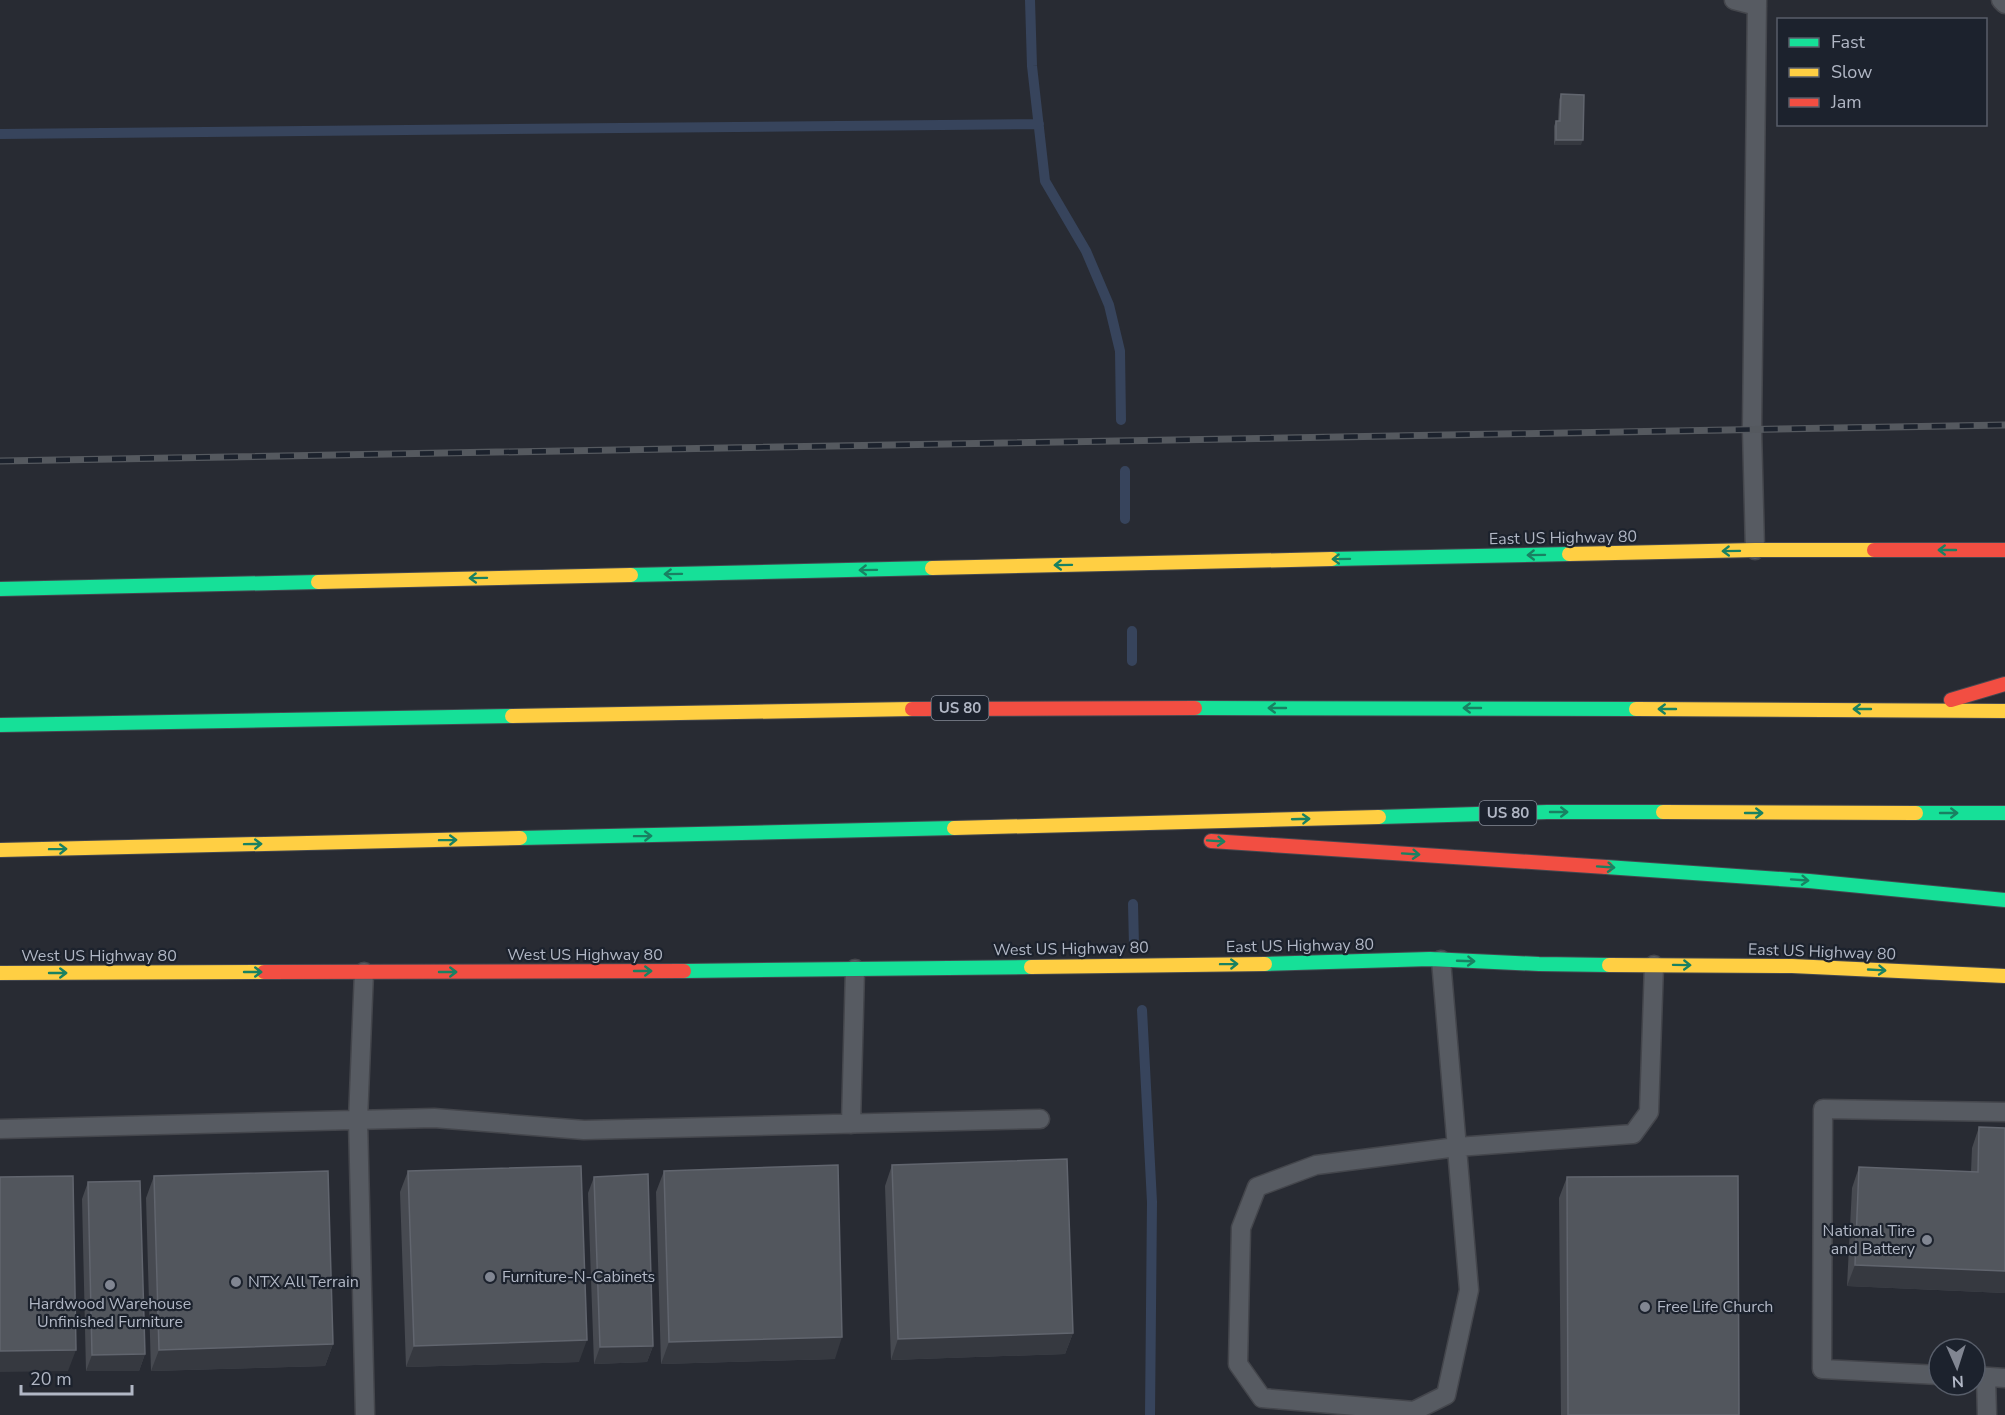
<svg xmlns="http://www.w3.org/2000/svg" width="2005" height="1415" font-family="'Nunito Sans',sans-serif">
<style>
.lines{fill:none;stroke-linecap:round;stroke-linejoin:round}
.stream{stroke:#37445c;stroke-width:10}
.lane-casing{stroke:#44464c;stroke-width:21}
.fast-casing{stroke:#454850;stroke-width:16}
.slow-casing{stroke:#454850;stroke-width:16}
.jam-casing{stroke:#454850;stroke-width:16}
.lane{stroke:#575b62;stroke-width:18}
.fast{stroke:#16e098;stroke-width:14}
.slow{stroke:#ffcf43;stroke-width:14}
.jam{stroke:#f24e42;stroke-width:14}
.rail-casing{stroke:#55595f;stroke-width:7}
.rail{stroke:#1c222d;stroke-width:4.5;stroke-dasharray:14;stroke-linecap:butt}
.wall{fill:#474a51}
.shaded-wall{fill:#363940}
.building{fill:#52565d;stroke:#61656e;stroke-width:1.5}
.oneway{stroke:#198162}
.poi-dot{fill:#818692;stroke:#1c222d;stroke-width:2}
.labels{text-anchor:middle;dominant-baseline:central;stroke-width:4.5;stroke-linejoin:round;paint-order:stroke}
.shield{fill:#1c222d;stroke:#848a97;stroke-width:1.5}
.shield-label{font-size:15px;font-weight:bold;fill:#b1b7c5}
.street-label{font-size:16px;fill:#b1b7c5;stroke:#1c222d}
.poi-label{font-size:16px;fill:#b1b7c5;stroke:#1c222d;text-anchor:start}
</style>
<rect width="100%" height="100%" fill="#282b33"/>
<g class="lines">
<path class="stream" d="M1030,0l2,66 13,115 41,70 23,54 11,46 1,69
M0,134l1039,-10
M1125,471v48
M1132,631v30
M1133,904l1,42
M1142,1010l10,192 -2,213"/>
<defs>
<path id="lane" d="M1734,0l23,6
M2001,0l4,4
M1755,550l-3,-121 5,-429
M1441,960l28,330 -23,105 -32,16 -152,-13 -24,-34 3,-136 16,-41 59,-22 141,-18 176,-13 16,-22 5,-147
M364,972l-6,148 7,295
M851,1124l4,-155
M0,1129l434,-11 150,12 456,-11
M1939,1375l-117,-6 1,-260 182,3
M1975,1376l30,2
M1986,1377l1,38"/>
<path id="fast" d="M1332,559l237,-5
M631,575l301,-7
M0,589l318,-7
M1195,708l441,1
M0,725l512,-9
M1916,813h89
M1379,817l168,-5h116
M520,838l434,-10
M1606,867l203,14 196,19
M1265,964l165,-5 109,5 70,1
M684,971l347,-4"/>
<path id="slow" d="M1569,554l186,-4h119
M932,568l400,-9
M318,582l313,-7
M1636,709l369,2
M512,716l400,-7
M1663,812l253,1
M954,828l425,-11
M0,850l520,-12
M1609,965l183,1 213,10
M1031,967l234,-3
M0,973l264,-1"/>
<path id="jam" d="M1874,550h131
M1951,700l54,-16
M912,709l283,-1
M1211,841l395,26
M264,972l420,-1"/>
</defs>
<use href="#lane" class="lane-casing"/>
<use href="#fast" class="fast-casing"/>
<use href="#slow" class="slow-casing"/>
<use href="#jam" class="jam-casing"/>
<use href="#lane" class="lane"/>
<use href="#fast" class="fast"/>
<use href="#slow" class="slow"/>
<use href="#jam" class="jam"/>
<defs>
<path id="rail" d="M0,461l2005,-36"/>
</defs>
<use href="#rail" class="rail-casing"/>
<use href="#rail" class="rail"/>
</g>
<path class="wall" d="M1561,94l20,51h-27v-19l2,-5h2l1,-21z
M1979,1127l26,1v165l-158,-7 5,-98 7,-21 112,5 1,-24z
M892,1165l181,168 -8,21 -174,6 -6,-174z
M408,1171l171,191 -173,5 -6,-175z
M664,1171l171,188 -174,5 -5,-172z
M154,1176l179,168 -8,22 -174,5 -5,-173z
M594,1177l59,169 -6,16 -53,2 -6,-171z
M1567,1177l172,238h-178l-2,-217z
M88,1182l57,172 -6,17h-53l-4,-172z"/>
<path class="shaded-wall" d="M1556,140h27l-2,5h-27z
M1855,1265l150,6v22l-158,-7z
M1073,1333l-8,21 -174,6 7,-21z
M842,1337l-7,22 -174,5 8,-22z
M587,1340l-8,22 -173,5 8,-21z
M333,1344l-8,22 -174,5 8,-21z
M653,1346l-6,16 -53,2 6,-17z
M76,1350l-8,21 -68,1v-21z
M145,1354l-6,17h-53l6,-16z"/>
<path class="building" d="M1561,94l23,1 -1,45h-27v-19h4z
M1979,1127l26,1v143l-150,-6 4,-98 119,5z
M1067,1159l6,174 -175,6 -6,-174z
M838,1165l4,172 -173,5 -5,-171z
M581,1166l6,174 -173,6 -6,-175z
M328,1171l5,173 -174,6 -5,-174z
M648,1174l5,172 -53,1 -6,-170z
M73,1176l3,174 -76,1v-174z
M1738,1176l1,239h-171l-1,-238z
M140,1181l5,173 -53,1 -4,-173z"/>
<defs><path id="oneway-shaft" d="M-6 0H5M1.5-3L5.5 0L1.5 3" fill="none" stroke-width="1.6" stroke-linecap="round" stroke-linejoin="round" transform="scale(1.5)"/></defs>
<g class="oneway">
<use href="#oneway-shaft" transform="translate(1947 550) rotate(-180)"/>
<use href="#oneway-shaft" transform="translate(1731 551) rotate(179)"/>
<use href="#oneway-shaft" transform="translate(1536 555) rotate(179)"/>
<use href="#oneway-shaft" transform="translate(1341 559) rotate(179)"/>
<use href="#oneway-shaft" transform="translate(1063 565) rotate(179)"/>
<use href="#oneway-shaft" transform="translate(868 570) rotate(179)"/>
<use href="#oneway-shaft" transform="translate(673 574) rotate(179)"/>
<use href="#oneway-shaft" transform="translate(478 578) rotate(179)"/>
<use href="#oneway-shaft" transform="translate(1277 708) rotate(-180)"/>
<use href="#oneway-shaft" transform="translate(1472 708) rotate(-180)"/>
<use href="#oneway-shaft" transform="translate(1667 709) rotate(-180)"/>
<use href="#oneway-shaft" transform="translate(1862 709) rotate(-180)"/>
<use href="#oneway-shaft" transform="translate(1559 812)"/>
<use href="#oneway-shaft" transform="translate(1754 813)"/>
<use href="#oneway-shaft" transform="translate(1949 813)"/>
<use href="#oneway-shaft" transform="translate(1301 819) rotate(-2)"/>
<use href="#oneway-shaft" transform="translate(643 836) rotate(-1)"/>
<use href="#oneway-shaft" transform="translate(448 840) rotate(-1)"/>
<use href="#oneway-shaft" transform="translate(1216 841) rotate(4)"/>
<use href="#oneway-shaft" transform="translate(253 844) rotate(-1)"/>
<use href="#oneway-shaft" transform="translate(58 849) rotate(-1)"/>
<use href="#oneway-shaft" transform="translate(1411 854) rotate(4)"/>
<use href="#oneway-shaft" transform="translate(1606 867) rotate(4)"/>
<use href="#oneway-shaft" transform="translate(1800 880) rotate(4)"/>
<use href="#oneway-shaft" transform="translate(1466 961) rotate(2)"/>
<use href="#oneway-shaft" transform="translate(1229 964) rotate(-1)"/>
<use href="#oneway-shaft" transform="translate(1682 965) rotate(1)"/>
<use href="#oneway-shaft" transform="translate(1877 970) rotate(3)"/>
<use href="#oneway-shaft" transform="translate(643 971)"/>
<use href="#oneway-shaft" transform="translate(253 972)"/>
<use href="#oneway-shaft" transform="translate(448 972)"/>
<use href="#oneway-shaft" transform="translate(58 973)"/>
</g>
<g class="poi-dot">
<circle cx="1927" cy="1240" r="6"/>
<circle cx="490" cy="1277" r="6"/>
<circle cx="236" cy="1282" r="6"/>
<circle cx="110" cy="1285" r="6"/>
<circle cx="1645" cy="1307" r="6"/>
</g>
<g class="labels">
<g class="shield">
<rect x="931.5" y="696" width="57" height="24" rx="4.5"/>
<rect x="1479.5" y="801" width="57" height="24" rx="4.5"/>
</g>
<g class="shield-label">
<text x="960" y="708">US 80</text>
<text x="1508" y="813">US 80</text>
</g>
<g class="street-label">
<text transform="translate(1563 538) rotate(-1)">East US Highway 80</text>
<text transform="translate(1300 946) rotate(-1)">East US Highway 80</text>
<text transform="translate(1071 949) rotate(-1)">West US Highway 80</text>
<text transform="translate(1822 952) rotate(2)">East US Highway 80</text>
<text x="585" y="955">West US Highway 80</text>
<text x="99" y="956">West US Highway 80</text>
</g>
<g class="poi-label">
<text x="1915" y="1231" text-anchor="end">National Tire<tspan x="1915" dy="18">and Battery</tspan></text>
<text x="502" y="1277">Furniture-N-Cabinets</text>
<text x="248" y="1282">NTX All Terrain</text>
<text x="110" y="1304" text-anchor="middle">Hardwood Warehouse<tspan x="110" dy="18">Unfinished Furniture</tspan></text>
<text x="1657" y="1307">Free Life Church</text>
</g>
</g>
<rect x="1777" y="18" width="210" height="108" fill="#1c222d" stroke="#585e6a" stroke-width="1.5"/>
<rect x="1789" y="38" width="30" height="9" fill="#16e098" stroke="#585e6a" stroke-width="1.5"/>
<text x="1831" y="48" font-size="18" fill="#b1b7c5">Fast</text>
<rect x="1789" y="68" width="30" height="9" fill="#ffcf43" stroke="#585e6a" stroke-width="1.5"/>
<text x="1831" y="78" font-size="18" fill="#b1b7c5">Slow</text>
<rect x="1789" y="98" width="30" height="9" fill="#f24e42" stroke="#585e6a" stroke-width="1.5"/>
<text x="1831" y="108" font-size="18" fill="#b1b7c5">Jam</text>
<g transform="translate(1957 1367) rotate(177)"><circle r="28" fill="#1c222d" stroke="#585e6a" stroke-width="1.5"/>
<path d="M0-4.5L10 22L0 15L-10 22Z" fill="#818692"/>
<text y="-9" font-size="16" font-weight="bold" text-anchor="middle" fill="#b1b7c5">N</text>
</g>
<path d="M21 1385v9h111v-9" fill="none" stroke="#b1b7c5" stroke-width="3"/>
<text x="30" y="1385" font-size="18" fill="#b1b7c5" stroke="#1c222d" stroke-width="4.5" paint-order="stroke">20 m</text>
</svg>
